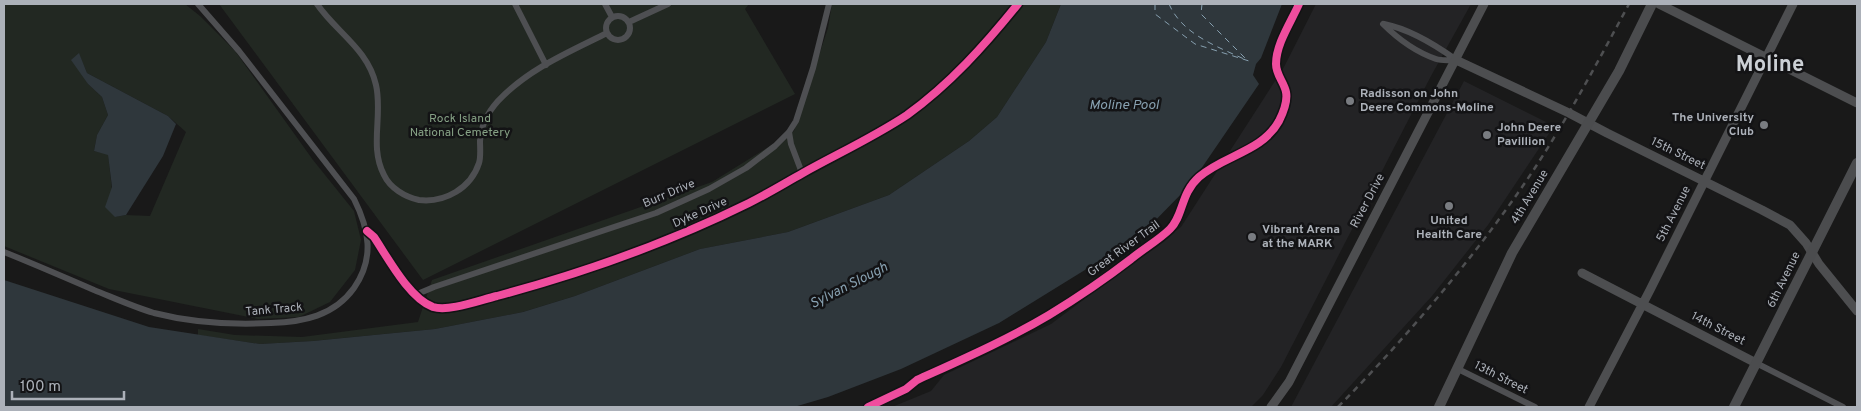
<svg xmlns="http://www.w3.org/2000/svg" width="1861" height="411" font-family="Overpass,sans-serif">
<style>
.built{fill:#232325}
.green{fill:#222822;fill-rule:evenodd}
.water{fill:#2f373c}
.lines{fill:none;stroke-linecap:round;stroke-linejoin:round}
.ferry{stroke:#87a0b0;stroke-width:1;stroke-dasharray:6 5;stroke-linecap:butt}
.street{stroke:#4e4f52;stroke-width:6}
.secondary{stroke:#4d4e50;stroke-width:9}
.primary{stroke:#4b4c4e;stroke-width:10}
.rail{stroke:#4e4f51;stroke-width:2.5;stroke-dasharray:6 5;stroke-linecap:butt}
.cycleway-casing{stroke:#131315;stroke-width:11}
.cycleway{stroke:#ef4d9e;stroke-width:8}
.poi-dot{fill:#797c81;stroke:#131315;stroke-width:2}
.labels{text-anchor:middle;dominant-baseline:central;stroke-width:5;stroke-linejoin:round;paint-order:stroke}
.poi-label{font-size:12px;font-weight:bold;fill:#acb1b9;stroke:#131315;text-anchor:start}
.park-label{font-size:12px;fill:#86a185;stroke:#131315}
.street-label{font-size:12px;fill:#acb1b9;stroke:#131315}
.water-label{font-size:14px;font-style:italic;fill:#87a0b0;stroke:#131315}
.town-label{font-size:22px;font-weight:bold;fill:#ccd0d5;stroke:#131315}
</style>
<rect width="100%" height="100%" fill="#191919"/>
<path class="built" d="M1316,4h155l-40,72 -150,291 -18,28 -12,12h-359l39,-16 13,-16 107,-51 130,-97 103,-160z
M1464,81l90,45 -66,99 -56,71 -101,111h-40z"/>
<path class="green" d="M4,4h181l15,12 35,35 78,109 41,51 7,29 -6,30 -25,32 -31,15 -41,2 -149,-30 -105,-43zM79,54l8,19 81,43 18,16 -36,84 -24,-1 -11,2 -7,-63 -14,-3 3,-16 11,-20 -6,-18 -14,-13z
M219,4h530l-4,5 50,85 -372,186z
M832,4h229l-15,38 -49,75 -28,24 -80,54 -101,37 -88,17 -125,47 -52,16 -88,17 -122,12 -53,3 -62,-9v-6l37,6 67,2 116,-15 14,-42 280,-98 82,-51 34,-103z"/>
<path class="water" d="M1061,4h221l-21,54 -5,6 -3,11 6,9 -69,101 -50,51 -141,87 -98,46 -73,28 -34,10h-790v-127l145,47 111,17 53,-3 122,-12 88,-17 52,-16 125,-47 88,-17 101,-37 80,-54 28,-24 49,-75z
M79,53l8,20 81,43 8,8 -13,32 -37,59 -11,2 -10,-10 7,-20 -4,-32 -14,-4 3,-16 11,-20 -6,-18 -14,-13 -17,-24z"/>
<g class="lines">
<path class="ferry" d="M1155,4v10l40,30 54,17
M1169,4c13,30 47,42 75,55
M1202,4l-1,10 47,47"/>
<path class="street" d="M317,4c19,28 51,45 59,81 7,30 -7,62 8,90 6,13 21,22 35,25 26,3 52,-12 60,-37 2,-6 1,-15 1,-22 1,-16 8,-29 18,-40 30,-32 71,-49 109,-68
M515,4l31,61
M605,4l7,13
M606 28a12 12 0 1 1 24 0a12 12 0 1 1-24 0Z
M629,22l39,-18
M1383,24c14,14 33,28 53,35 6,2 14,1 20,1
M1384,24c25,5 50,20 71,35
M789,132l2,12 11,29
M367,231l7,6c14,21 35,61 59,70 16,5 47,-7 64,-11 86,-23 171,-53 252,-93 18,-9 36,-20 54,-30 34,-19 71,-36 104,-58 43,-31 78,-70 111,-111
M4,252c30,12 60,25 90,38 20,8 40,17 60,23 39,10 77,12 117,10 32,-1 63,-7 83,-35 21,-30 15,-59 0,-89l-115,-148 -41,-47
M415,295l19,-8 222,-74 53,-24 37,-21 29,-22 14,-14 7,-11 17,-53 16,-64
M1756,363l87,44
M1458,369l77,38"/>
<path class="secondary" d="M1659,4l198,99
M1456,60l113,53 38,20 155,77 28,15 16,18 13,21 38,47
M1582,273l174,90
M1271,407l18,-25 195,-378
M1589,407l61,-117 143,-286"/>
<path class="primary" d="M1439,407l73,-154 107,-182 33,-67
M1734,407l123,-244"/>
<path class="rail" d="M1338,407c66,-67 128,-140 182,-217 41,-59 75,-123 109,-186"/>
<defs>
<path id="cycleway" d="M367,231l7,6c14,21 35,61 59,70 16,5 47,-7 64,-11 86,-23 171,-53 252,-93 18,-9 36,-20 54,-30 34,-19 71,-36 104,-58 43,-31 78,-70 111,-111
M868,407l38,-18 11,-9c44,-20 90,-40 132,-65 28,-17 56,-36 82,-56 12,-10 28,-19 39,-30 14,-14 10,-35 29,-52 25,-22 63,-25 80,-56 4,-8 9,-19 7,-29 -2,-10 -10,-17 -10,-28 0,-20 15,-42 23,-60"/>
</defs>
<use href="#cycleway" class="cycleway-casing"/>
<use href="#cycleway" class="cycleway"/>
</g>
<g class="poi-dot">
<circle cx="1350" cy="101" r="5"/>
<circle cx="1764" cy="125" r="5"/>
<circle cx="1487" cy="135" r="5"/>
<circle cx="1449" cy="206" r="5"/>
<circle cx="1252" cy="237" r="5"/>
</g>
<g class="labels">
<g class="poi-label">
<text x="1360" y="94">Radisson on John<tspan x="1360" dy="14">Deere Commons-Moline</tspan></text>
<text x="1754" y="118" text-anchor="end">The University<tspan x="1754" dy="14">Club</tspan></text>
<text x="1497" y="128">John Deere<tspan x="1497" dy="14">Pavillion</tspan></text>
<text x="1449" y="221" text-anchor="middle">United<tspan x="1449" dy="14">Health Care</tspan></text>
<text x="1262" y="230">Vibrant Arena<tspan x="1262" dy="14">at the MARK</tspan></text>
</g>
<g class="park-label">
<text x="460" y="119">Rock Island<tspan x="460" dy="14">National Cemetery</tspan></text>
</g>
<g class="street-label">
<text transform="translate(1678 154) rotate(26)">15th Street</text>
<text transform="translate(669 194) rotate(-23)">Burr Drive</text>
<text transform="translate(1530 197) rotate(-59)">4th Avenue</text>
<text transform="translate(1368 201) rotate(-62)">River Drive</text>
<text transform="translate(700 213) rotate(-24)">Dyke Drive</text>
<text transform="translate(1674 214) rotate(-63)">5th Avenue</text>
<text transform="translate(1124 249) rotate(-36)">Great River Trail</text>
<text transform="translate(1784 280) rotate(-64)">6th Avenue</text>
<text transform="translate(274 310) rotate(-5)">Tank Track</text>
<text transform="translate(1718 329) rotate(27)">14th Street</text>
<text transform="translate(1501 378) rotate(27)">13th Street</text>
</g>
<g class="water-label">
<text x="1124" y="105">Moline Pool</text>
<text transform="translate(849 286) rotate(-27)">Sylvan Slough</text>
</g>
<g class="town-label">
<text x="1770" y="65">Moline</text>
</g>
</g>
<rect width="1861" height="411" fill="none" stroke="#acb1b9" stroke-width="10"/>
<path d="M12 391v8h112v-8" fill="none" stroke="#acb1b9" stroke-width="2.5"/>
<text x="20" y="391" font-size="15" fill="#acb1b9" stroke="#131315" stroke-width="4" paint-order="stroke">100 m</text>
</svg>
